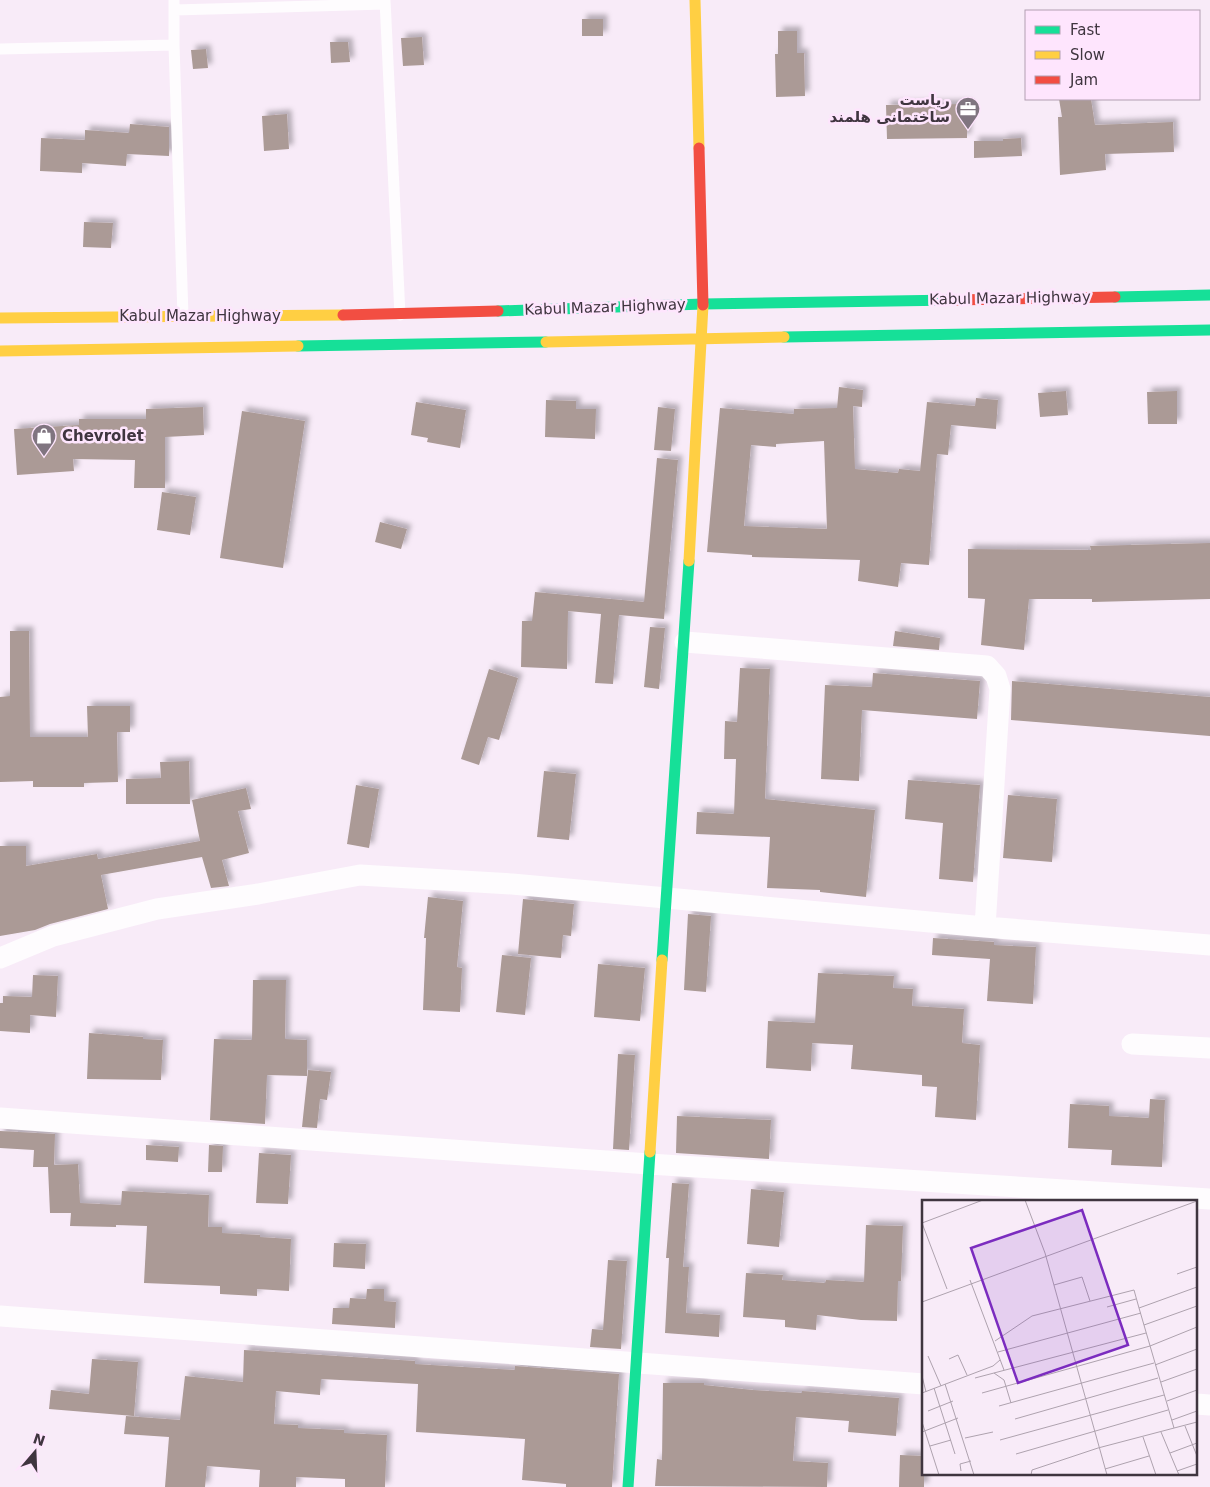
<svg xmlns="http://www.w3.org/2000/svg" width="1210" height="1487" font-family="'DejaVu Sans',Cairo,sans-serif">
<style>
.building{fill:#ab9a96;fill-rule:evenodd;filter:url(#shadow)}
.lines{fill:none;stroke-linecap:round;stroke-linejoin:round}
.lane{stroke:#fefcfe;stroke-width:11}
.street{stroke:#fefcfe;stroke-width:21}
.fast{stroke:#16e098;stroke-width:11}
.slow{stroke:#ffcf43;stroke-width:11}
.jam{stroke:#f24e42;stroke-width:11}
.labels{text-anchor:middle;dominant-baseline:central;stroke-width:5;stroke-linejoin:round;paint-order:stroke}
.poi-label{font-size:15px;font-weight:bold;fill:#3f353f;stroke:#fee5fd;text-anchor:end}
.street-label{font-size:15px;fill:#3f353f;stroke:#fee5fd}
.inset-road{fill:none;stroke:#aea2ae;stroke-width:1}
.view{fill:#7b2cbf;fill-opacity:0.15;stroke:#7b2cbf;stroke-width:2.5}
.inset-edge{fill:none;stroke:#3f353f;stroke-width:2.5}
</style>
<defs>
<filter id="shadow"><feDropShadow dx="4.5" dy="-4.5" stdDeviation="2.5" flood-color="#0004"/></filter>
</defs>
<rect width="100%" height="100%" fill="#f8ebf8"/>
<path class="building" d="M582,19h21v17h-21z
M778,31h19v22h7l1,43 -29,1 -1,-43h3z
M422,37l2,28 -21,1 -2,-28z
M330,42h18l2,20 -19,1z
M206,49l2,19 -15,1 -2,-19z
M1059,99h32l4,26 78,-3 1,30 -69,2 1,16 -46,5 -2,-58h4z
M967,104v34l-80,1 -1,-34z
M287,114l2,35 -25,2 -2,-35z
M130,124l39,3v29l-42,-2 -1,12 -44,-3v10l-42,-2 1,-33 44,2v-10l44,3z
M1021,138l1,18 -48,2v-17h29v-2z
M84,222l29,1 -2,25 -28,-1z
M839,387l24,3 -1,17 -9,-1 2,63 43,4 1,-4 21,2 7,-69 48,4 1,-8 22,2 -2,29 -45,-4 -3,30 -11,-1 -8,111 -28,-2 -3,24 -40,-6 2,-21 -108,-3v-2l-45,-3 13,-144 74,6v-5l43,-1zM824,441l3,88 -83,-3 7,-81 25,2v-3z
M1066,391l2,24 -28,2 -2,-24z
M1177,391v33h-29l-1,-32z
M546,400l30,1v8h20l-1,30 -50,-2z
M416,402l50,8 -6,38 -33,-6 1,-4 -17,-3z
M203,407l1,28 -39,2v51h-31l1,-28 -62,-1 1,12 -57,4 -3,-46 65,-4v-6h67v-10z
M658,407l17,2 -4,42 -17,-1z
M242,411l63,10 -22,147 -63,-10z
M657,458l21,2 -14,159 -45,-4 -6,69 -18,-1 6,-69 -33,-3 -1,58 -46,-2 1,-46h10l3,-29 109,10z
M162,492l34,5 -6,38 -33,-5z
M380,522l27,7 -6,20 -26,-7z
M1210,543v56l-118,3v-3h-63l-5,51 -43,-5 4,-46 -17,-1v-49l123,1 -1,-4z
M650,627l15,1 -6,61 -15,-2z
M10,631h19l1,106h58l-1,-31h43v26h-13l1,50 -34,1v4h-51v-6l-33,1v-85l10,-1z
M895,631l45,7 -1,12 -46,-4z
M740,668l30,1 -5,130 110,11 -9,87 -46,-5v-2l-53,-2 3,-51 -74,-3 1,-22 37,2 2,-55h-12l1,-38 12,1z
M489,669l29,9 -19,62 -11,-3 -9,28 -18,-6z
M873,673l107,8 -3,38 -115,-9 -3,71 -38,-2 4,-94 47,2z
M1012,681l198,16v39l-199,-16z
M189,761l1,43h-64v-25l35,-1 -1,-16z
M544,771l32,3 -7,66 -32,-3z
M908,780l72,5 -7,97 -34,-3 4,-56 -38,-4z
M356,785l23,4 -10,59 -22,-4z
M246,788l5,21 -13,2 11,42 -27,7 7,26 -18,2 -9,-31 -101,18 7,34 -58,15 -15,6 -35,6v-90h26v20l71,-12 1,5 102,-18 -8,-41z
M1008,795l49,4 -5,63 -49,-4z
M428,897l35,4 -6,66 5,1 -2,44 -37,-2 3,-72h-2z
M523,899l51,5 -3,32 -8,-1 -2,23 -43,-4z
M688,914l23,2 -5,76 -22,-2z
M933,938l61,4v3l42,2 -3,57 -46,-3 3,-42 -58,-4z
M502,955l29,3 -6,57 -29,-3z
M598,964l47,4 -5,53 -46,-4z
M818,973l76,3 -1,12 20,1 -1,17 52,3 -2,34 18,2 -4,75 -41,-3 2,-30 -15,-1v-11l-71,-6 2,-24 -41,-2 -1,28 -45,-3 2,-47 47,2z
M33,975l25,1 -2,41 -26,-2v18l-30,-2v-28h3v-7l29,1z
M253,980h33l-1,59 22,1v36l-40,-1 -2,49 -55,-4 4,-81 38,1z
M89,1033l54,4v2l20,1 -2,40 -74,-1z
M618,1054l17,1 -6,95 -16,-1z
M308,1070l23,2 -4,28 -7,-1 -3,29 -15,-1z
M1150,1099l15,1 -3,67 -51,-2 1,-15 -44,-2 2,-44 39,2v10l40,2z
M677,1116l94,4 -2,39 -93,-6z
M0,1131l55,3 -1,31 24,-1 2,39 41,2 1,-14 87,4 -1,32h14v6l38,2v2l31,2 -2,52 -32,-2v7l-37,-2v-8l-76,-3 3,-57 -31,-1v2l-46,-1 1,-13h-21l-2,-46h-15l1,-17 -34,-2z
M146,1145l33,2 -1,15 -32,-2z
M209,1145l14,1 -1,26h-14z
M259,1153l32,2 -3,49 -32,-1z
M672,1183l17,1 -6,83h6l-3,46 34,2 -1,22 -54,-4 4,-75h-3z
M751,1189l33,3 -5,55 -32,-3z
M866,1225l37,1 -2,55h-3l-1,40 -36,-1 -44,-5 -1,15 -31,-3v-7l-42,-3 3,-44 37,2 -1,5 43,3 1,-3 38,2z
M334,1243l32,1 -1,25 -32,-2z
M608,1260l19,1 -6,88 -31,-2 2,-18 11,1z
M367,1289h17v12l12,1 -1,26 -63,-4 1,-16h16l1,-10 16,1z
M244,1350l171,11v3l49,3 51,3v-4l104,8 -7,113h-46v-3l-44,-4 3,-41 -109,-7 2,-48 -97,-5 -1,16 -44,-4 -2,33 24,1v3l46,2v3l43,2 -2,52h-40v-8l-49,-2v10h-37l1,-17 -53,-4 -2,21h-40l4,-50 -45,-3 2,-18 54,4 5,-44 58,6z
M92,1359l46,3 -4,54 -85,-7 2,-19 38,4z
M663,1383h41v2l49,5 49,3v-2l97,7 -3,38 -48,-4 1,-11 -53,-4 -3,44 35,2 -1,24 -172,-1 2,-27 5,1z
M900,1455l24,1v31h-25z"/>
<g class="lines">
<path class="lane" d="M174,0v45l9,271
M385,0l15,315
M174,10l211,-6
M0,49l174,-4"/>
<path class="street" d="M685,642l302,24 9,10 4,13 -15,238
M0,958l53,-22 104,-27 101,-15 102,-19 152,9 473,43 225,18
M1132,1044l78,4
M0,1118l649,46 561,35
M0,1316l924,68
M1196,1404l14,1"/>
<path class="fast" d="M1115,297l95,-2
M498,311l205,-7 252,-4
M784,337l426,-7
M298,346l248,-4
M662,960l27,-399
M628,1487l22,-335"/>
<path class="slow" d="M695,0l4,148
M0,318l343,-3
M546,342l238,-5
M0,351l298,-5
M689,561l14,-256
M650,1152l12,-192"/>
<path class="jam" d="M699,148l4,157
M955,300l160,-3
M343,315l155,-4"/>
</g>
<defs>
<symbol id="office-pin" viewBox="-11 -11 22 30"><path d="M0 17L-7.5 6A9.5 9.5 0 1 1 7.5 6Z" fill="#807580" stroke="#fee5fd"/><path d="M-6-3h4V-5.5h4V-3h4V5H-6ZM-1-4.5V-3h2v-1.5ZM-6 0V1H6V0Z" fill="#fff"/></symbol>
<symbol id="shop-pin" viewBox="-11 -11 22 30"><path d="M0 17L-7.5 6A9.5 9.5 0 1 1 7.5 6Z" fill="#807580" stroke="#fee5fd"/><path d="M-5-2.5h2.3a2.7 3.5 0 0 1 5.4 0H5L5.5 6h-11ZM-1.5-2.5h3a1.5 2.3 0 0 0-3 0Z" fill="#fff"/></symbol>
</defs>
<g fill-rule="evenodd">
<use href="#office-pin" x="954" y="95" width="28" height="38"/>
<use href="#shop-pin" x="30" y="422" width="28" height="38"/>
</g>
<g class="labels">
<g class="poi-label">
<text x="950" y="100">ریاست<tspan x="950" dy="17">ساختمانی هلمند</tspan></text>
<text x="62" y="436" text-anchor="start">Chevrolet</text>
</g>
<g class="street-label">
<text transform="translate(1010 298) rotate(-1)">Kabul Mazar Highway</text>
<text transform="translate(605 307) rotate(-2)">Kabul Mazar Highway</text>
<text x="200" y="316">Kabul Mazar Highway</text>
</g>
</g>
<g transform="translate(922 1200)">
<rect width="275" height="275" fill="#f8ebf8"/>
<path class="inset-road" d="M103,0l20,53 62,222M0,23l25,66M0,23l61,-23M255,74l20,-7M48,80l34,90M132,85l28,-8 8,24M0,102l275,-101M185,107l29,-8M222,125l53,-19M73,141l37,-25 102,-26 5,18M76,152l143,-39M6,156l13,30M27,159l9,-4 9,20M233,165l42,-16M72,173l10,7 7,23M0,176l4,16M53,178l171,-45M239,182l36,-13M23,184l29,91M12,188l21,66M0,193l71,-27 7,-6M60,193l168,-47 47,-19M245,201l30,-11M77,206l155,-43M6,211l25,-10M93,219l143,-41M250,220l25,-9M0,222l17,53M263,226l12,30M252,228l-35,-120 58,-21M0,232l36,-14M239,232l18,43M221,237l13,38M43,238l28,-6M78,240l164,-45M8,246l21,-6M248,253l27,-10M94,254l152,-44M183,269l44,-13M39,271l-1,-7 11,-3M255,271l20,-7M109,275l1,-5 66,-22 99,-26"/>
<path class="view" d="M160,10l46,135 -110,38 -47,-135z"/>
<rect width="275" height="275" class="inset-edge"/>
</g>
<rect x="1025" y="10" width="175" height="90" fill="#fee5fd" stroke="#b29fb1"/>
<rect x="1035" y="26" width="25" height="8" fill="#16e098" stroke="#b29fb1"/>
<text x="1070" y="35" font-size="15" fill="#3f353f">Fast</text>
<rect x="1035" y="51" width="25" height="8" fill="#ffcf43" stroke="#b29fb1"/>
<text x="1070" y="60" font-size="15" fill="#3f353f">Slow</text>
<rect x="1035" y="76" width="25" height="8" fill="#f24e42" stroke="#b29fb1"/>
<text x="1070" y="85" font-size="15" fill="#3f353f">Jam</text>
<g transform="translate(35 1452) rotate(19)" stroke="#fee5fd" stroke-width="4" paint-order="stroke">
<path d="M0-4L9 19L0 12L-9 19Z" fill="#3f353f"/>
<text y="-8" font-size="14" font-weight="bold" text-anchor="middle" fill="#3f353f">N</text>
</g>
</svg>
